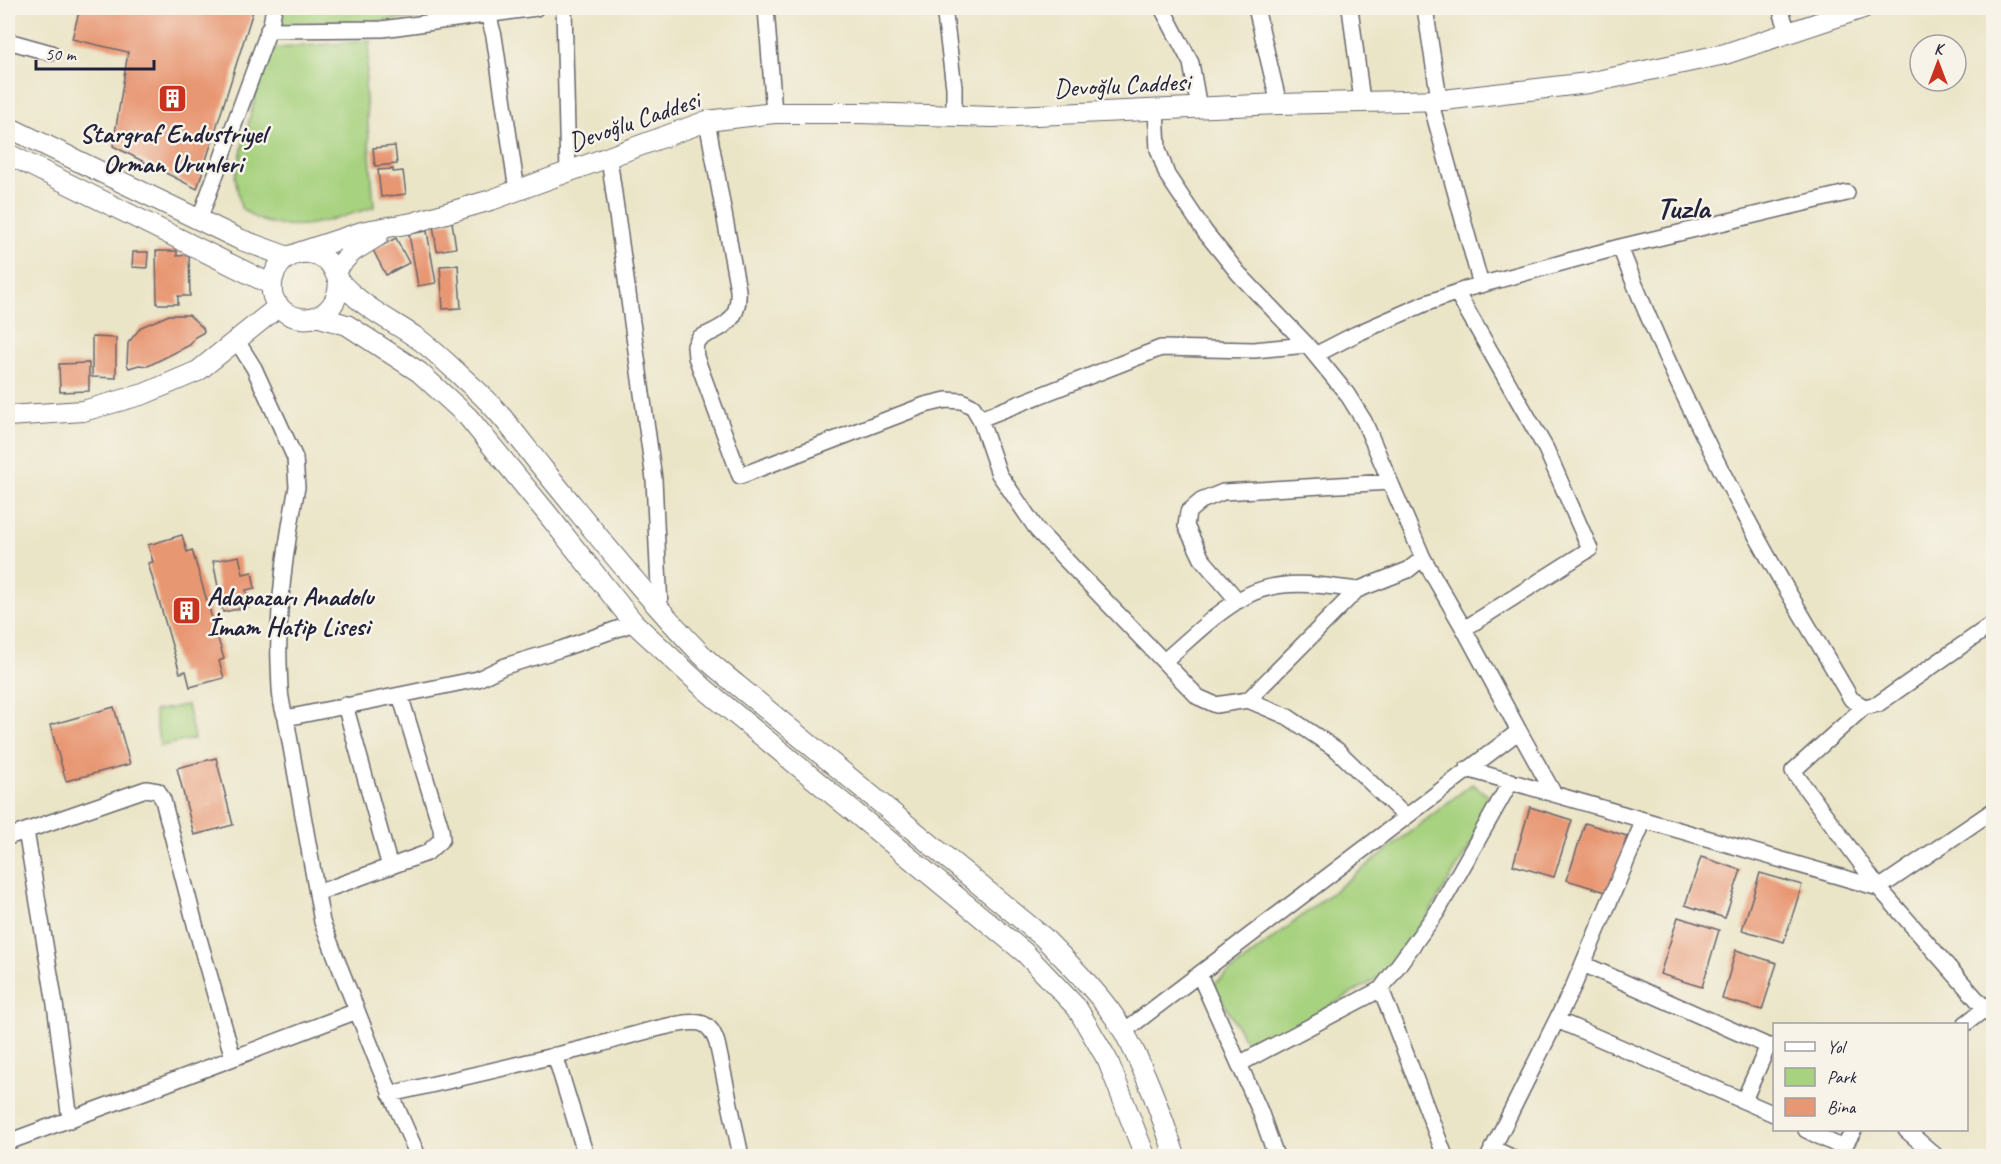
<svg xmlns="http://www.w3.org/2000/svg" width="2001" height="1164" font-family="Caveat,sans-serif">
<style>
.green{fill:#a7d27f;stroke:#647a5d;stroke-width:1.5}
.building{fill:#e89773}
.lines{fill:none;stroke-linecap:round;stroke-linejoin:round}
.minor-casing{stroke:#68666c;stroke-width:18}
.tertiary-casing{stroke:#68666c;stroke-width:22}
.minor{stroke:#fff;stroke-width:15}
.tertiary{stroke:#fff;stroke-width:20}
.labels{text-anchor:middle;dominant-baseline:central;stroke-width:5;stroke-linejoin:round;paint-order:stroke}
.street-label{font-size:26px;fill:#22223b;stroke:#f7f3e8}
.poi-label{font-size:26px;font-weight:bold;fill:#22223b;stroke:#f7f3e8}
.district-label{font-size:32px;font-weight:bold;fill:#22223b;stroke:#f7f3e8}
</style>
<rect width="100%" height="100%" fill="#f7f3e8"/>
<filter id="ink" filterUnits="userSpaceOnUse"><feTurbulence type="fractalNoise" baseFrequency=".0167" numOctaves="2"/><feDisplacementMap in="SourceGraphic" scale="12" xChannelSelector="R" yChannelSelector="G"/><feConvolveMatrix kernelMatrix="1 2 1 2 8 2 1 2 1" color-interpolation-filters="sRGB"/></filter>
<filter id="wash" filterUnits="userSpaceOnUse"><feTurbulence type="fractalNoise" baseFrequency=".008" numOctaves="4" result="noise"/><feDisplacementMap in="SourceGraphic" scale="24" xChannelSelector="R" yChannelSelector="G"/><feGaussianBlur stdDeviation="1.35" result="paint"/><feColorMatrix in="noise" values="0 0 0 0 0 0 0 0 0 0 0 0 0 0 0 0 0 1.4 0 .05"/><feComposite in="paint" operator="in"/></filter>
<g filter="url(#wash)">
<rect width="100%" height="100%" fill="#ebe5c8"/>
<path class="green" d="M283,8h172l10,2 -8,5 -169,13 -9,-6z
M370,41l-5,46 9,120c-37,11 -75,27 -114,13 -6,-2 -13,-8 -19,-12l-6,-31 32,-128z
M187,705l7,34 -34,7 -6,-35z
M1472,784l25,18 -71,116 -43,57 -131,77 -39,-67z"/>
<g id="blocks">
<path class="building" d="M80,8h174l-57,181 -84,-43 15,-94 -56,-13z
M395,146l2,18 -22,2 -2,-18z
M393,169v3l10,-1 3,23 -25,3 -3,-27z
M452,222l4,26 -19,3 -4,-26z
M427,231l9,52 -18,3 -9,-52z
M396,238l13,25 -23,12 -13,-25z
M156,251h21v5l12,-1 1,41h-12v8h-21z
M133,252h15l-1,16 -15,-1z
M458,265l3,43 -18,1 -3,-43z
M169,315h20l14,13 1,4 -9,5 -5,8 -42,21 -9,-1 -10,3 -2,-4 1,-21 13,-16z
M92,337l24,1v40l-24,-1z
M89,363v28l-29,1 -1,-28z
M182,535l5,17 5,-2 32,109 -5,2 5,17 -34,9 -4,-16 -6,2 -32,-110 5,-1 -5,-17z
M239,556l4,18 9,-2 3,16 -9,2 3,17 -26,5 -10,-51z
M114,707l16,57 -64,17 -16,-56z
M216,758l17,67 -39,10 -17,-67z
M1530,807l42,13 -18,57 -41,-12z
M1585,823l42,13 -18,57 -42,-13z
M1701,857l40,13 -16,48 -40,-13z
M1760,873l42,12 -18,57 -42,-12z
M1678,917l41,13 -17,57 -42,-13z
M1736,950l41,13 -15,47 -40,-11z"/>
</g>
</g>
<g filter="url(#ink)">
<use href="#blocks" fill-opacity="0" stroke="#68666c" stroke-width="1.5"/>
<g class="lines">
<defs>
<path id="minor" d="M489,8l-1,6 6,22 23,155
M564,8l4,165
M766,8l8,105
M944,8l10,79v29
M1162,8l29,55 8,45
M1256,8l23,96
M1350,8l12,93
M1425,8l14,91
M1780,8l8,24
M1993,8h1
M268,30l114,-1 154,-21
M8,41l43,12
M1430,100l51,185
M707,121l31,169c2,30 -13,37 -39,48l-4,8 1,11 44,119 185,-71 21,-5 16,1 11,6 7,12 19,55 39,57 160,166 18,8 32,-5 40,17 49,33 68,66
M609,158l45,321 6,130
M199,220l72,-196 3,-16
M1620,247c41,107 92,210 148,310 27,48 56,95 83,142l13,8 14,-3 116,-81
M1457,293l89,156 44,100 -126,80
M237,341l17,27 41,90 2,29c-11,58 -20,118 -18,177 1,19 0,37 7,54
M1315,355l41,-21 68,-30 45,-16 151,-41 227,-54
M980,419l181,-71 93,2 53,-5
M1238,601l-36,-42 -16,-33 2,-14 13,-11 22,-9 167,-10
M1164,661c26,-22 53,-50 84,-66 33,-17 74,-10 109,-5
M400,695l78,-16 27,-13 56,-17 73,-26
M1248,700l109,-110 51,-20 15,-12
M345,705l45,162
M1864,707l-71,64 86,117 115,131
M1519,731l35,63
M1467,769l412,119 115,-78
M26,831l29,173 15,116
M8,837l138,-48 12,2 5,9 33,128 37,130
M317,893l110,-40 15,-14 -1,-11 -41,-133 -114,23 3,18 33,186 58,147 38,87
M1583,964l185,82h6
M1199,974l61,137 16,45
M1381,989l64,167
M1557,1020l217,94
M1965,1024l29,-22
M1123,1032l396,-301 -55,-102 -41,-71 -59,-137 -17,-27 -40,-49 -68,-71 -34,-42 -38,-57 -9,-26 -2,-39
M555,1055l31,101
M1239,1064l142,-75 56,-77 74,-131
M390,1094c71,-16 141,-32 211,-50 21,-6 81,-25 99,-21 10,2 14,11 17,20l24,113
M1744,1100l24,-54
M1806,1130l37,18
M1906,1130l30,26
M8,1142l144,-53 205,-78
M1492,1148l17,8
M1839,1155l15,-25
M1489,1156l85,-171 70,-165"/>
<path id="tertiary" d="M8,127l231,112 49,18
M8,154l264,131
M298,253l67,-22 47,-8 79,-23 216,-79 67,-8h86l133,4 286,-13 165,-4 144,-17 137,-29 138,-46
M335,270l17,-18 26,-16
M339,281c-1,57 -78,43 -66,-3 3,-10 9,-18 18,-22 11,-5 24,-4 34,3 9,6 9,16 16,24 4,5 11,11 17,16 18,15 40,26 59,39 21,15 39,34 58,51 26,23 47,54 69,81 51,62 101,126 157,184 11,11 24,21 36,31 24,20 49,40 73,60 78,64 155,128 233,192 28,29 60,59 81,95 22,39 37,82 51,124
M319,317l28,8 72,47 49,45 77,94 89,112 72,67 319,263 52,55 31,53 37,95
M8,416l75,-5 61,-17 54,-23 81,-65"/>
</defs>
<use href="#minor" class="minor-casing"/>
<use href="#tertiary" class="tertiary-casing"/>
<use href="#minor" class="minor"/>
<use href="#tertiary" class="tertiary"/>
</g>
</g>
<defs>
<symbol id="building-square" viewBox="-11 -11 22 22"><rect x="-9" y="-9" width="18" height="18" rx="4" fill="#c8321e" stroke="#f7f3e8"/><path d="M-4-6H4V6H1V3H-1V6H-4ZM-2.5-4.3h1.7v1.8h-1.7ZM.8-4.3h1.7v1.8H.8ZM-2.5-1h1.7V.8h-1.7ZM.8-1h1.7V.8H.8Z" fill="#fff"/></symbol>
</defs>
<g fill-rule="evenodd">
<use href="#building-square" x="156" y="82" width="33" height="33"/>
<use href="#building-square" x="170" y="594" width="33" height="33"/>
</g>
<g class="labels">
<g class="street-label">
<text transform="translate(1122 85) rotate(-3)">Devoğlu Caddesi</text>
<text transform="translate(634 121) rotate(-19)">Devoğlu Caddesi</text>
</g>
<g class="poi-label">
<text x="173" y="133">Stargraf Endustriyel<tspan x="173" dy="30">Orman Urunleri</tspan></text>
<text x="207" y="596" text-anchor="start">Adapazarı Anadolu<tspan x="207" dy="30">İmam Hatip Lisesi</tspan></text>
</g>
<g class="district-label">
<text x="1683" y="207">Tuzla</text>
</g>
</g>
<rect width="2001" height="1164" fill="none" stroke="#f7f3e8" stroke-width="30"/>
<rect x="1773" y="1023" width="195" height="108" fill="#f7f3e8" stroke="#a29fa3" stroke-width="1.5"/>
<rect x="1785" y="1042" width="30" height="9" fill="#ffffff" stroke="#a29fa3" stroke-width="1.5"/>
<text x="1827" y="1053" font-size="18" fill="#22223b">Yol</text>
<rect x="1785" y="1068" width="30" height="18" fill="#a7d27f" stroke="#a29fa3" stroke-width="1.5"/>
<text x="1827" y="1083" font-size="18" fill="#22223b">Park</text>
<rect x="1785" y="1098" width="30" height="18" fill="#e89773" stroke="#a29fa3" stroke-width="1.5"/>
<text x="1827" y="1113" font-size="18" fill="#22223b">Bina</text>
<g transform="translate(1938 63)"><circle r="28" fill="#f7f3e8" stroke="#a29fa3" stroke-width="1.5"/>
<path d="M0-4.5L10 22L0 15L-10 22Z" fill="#c8321e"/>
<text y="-9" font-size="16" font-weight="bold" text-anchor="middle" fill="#22223b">K</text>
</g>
<path d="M36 60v9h118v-9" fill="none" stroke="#22223b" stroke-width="3"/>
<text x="45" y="60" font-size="18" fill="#22223b" stroke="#f7f3e8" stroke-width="4.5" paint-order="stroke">50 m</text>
</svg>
